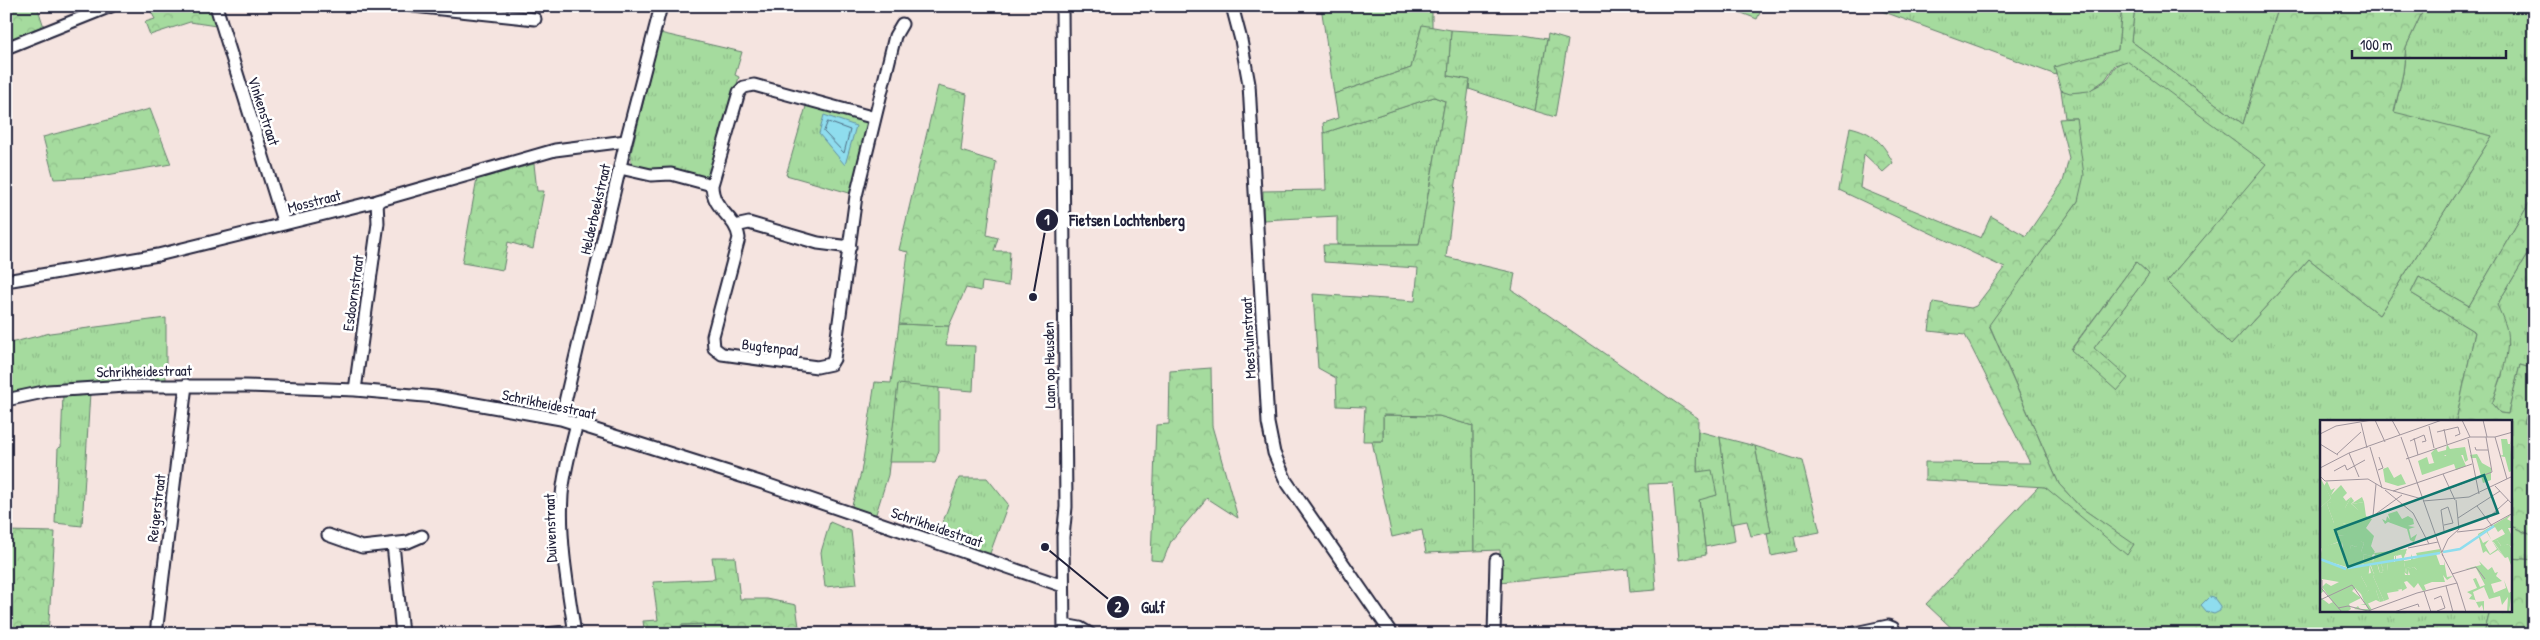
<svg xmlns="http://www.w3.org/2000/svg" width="2540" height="640" font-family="'Patrick Hand',sans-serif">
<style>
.grass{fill:url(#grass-tufts);stroke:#647e6c;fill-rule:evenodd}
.forest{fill:url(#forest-crowns);stroke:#647e6c}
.water{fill:#8fddee;stroke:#6392a6}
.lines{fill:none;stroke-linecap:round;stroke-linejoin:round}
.shore{stroke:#4e6d83;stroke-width:1}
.minor-casing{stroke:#22223b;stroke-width:15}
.minor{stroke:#fff;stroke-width:11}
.labels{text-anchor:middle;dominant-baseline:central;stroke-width:5;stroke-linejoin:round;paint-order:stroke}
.street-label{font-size:15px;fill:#22223b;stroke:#fff}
.inset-river{fill:none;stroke:#8fddee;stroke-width:2.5}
.inset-road{fill:none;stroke:#a1969e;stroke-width:1}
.view{fill:#0f766e;fill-opacity:0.15;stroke:#0f766e;stroke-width:2.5}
.inset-edge{fill:none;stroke:#22223b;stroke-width:2.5}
.leader{fill:none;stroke:#22223b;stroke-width:2}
.callout-dot{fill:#22223b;stroke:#fff;stroke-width:2}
.mark-label{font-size:15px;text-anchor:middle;font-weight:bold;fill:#fff}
.callout-label{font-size:16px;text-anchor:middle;font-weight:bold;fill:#22223b;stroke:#fff;stroke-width:5;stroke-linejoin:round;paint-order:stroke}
</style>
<defs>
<pattern id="grass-tufts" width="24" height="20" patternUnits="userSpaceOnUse" patternTransform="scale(1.25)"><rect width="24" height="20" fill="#a5db9e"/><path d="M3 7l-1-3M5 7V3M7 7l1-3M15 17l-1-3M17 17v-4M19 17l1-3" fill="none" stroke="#8ebc89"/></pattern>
<pattern id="forest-crowns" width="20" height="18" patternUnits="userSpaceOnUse" patternTransform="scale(1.25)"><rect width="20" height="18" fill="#a5db9e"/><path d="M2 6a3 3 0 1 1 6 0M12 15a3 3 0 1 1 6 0" fill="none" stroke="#8ebc89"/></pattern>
</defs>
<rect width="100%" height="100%" fill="#f5e4e0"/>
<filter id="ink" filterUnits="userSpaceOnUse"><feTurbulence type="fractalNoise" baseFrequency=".02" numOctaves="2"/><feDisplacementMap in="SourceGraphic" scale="10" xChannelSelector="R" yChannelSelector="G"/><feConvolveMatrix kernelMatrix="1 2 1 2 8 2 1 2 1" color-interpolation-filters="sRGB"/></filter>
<g filter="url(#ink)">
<path class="grass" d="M1321,6h111v21l-10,-1 -11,42 -77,26z
M1724,6h39l-6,13z
M1868,6h254l-4,44 -63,17 1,8z
M2135,6h144l-36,118 -112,-83z
M2425,6h109v189l-65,111 -50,-29 -8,16 64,39 -19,89h-135v190h169l-6,23h-294l-11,-4 -1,4h-220l-32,-30 113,-118 6,1 89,58 -54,-38 -21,-23 -70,-160 89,-123 -2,-83h-11l-4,-28c14,5 32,1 44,-9 11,-10 4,-14 22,-21l140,104 -100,118 64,63 78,-86 70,56 113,-179 -98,-23 9,-40 3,-26zM2136,262l13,12 -55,74 -23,1z
M1451,30l67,4 29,5 -12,72 -66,-22 1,-9 -22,-4z
M660,33l82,19 -7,23 4,2 -25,90 -8,10c-17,-1 -65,-3 -75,-15v-9z
M1434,97l11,4 -26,144h-82v-29l-74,4v-29l63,-1 -2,-57z
M807,103l57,17 3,4 -14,70 -67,-19z
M2534,243v126l-14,-4 -12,49 -8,-1 -8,-9 10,-28 4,-47 -9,-24z
M166,318v63l-160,14v-51l44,-11z
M899,324l50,2 -3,19 29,1 -2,45 -75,-6 -10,90 -13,42 -24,-8 10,-36 14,-91 16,1z
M2534,391v34l-10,-2z
M90,392l-8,134 -27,-3 3,-75 3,-1 2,-53z
M1383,415l56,1 34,10 1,125 -48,2 -4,-23 -30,7 -20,-96h11z
M1698,431l22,6 15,104 -30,6 -6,-48 18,-4 -20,-23z
M1755,446l47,15 18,71 -26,5 3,14 -26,5 -4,-23 4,-1z
M959,478h28l21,26 -19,52 -52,-18z
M830,522l21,9 6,53 -32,3 -4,-35z
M2511,526l23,10v24l-23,-2z
M704,624l1,10h-23l-1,-9z"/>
<path class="forest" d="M6,6h31l7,21 -38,14z
M148,6h61l7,20 -26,-4 -40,13 -5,-13 10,-3z
M2122,6h13l-4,35 112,83 36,-118h146l-19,41 -3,26 -9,39 98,24 -113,179 -70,-56 -78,86 -64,-63 99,-118 -139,-103 -12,4 -10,15 -16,11 -19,2 -9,-3 -7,-23 64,-17z
M1422,25l29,5 -3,46 22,4 -24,177 69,16 -3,17 186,128 -1,54 15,-2 5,25 -18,5 7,55 -27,5 -6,-77 -25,1 8,106 -26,2 -2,-23 -128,13v-32l-26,1 -1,-125 -34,-10 -56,-1v26h-20l2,-34 -28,-1 -1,-28 -18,-10 -5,-74 102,7 3,-33 -94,-6 -1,-17h96l26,-144 -11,-4 -110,36 -1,-10 15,-5 -4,-24 77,-26z
M1548,34l20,6 -13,77 -20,-6z
M938,86l29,8 -6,57 35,11 -9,73 11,3 -4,13h16l-2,35 -26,-4 -1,9 -15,-3 -17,38 -50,-2 9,-72 -9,-2z
M150,109l21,55 -76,13 -41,2 -11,-42z
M2076,118l8,57 -6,26 -89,124 70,159 21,23 54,37 -7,11 -82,-68 -120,-7v-18l105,1 -65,-128 -36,-4 4,-29 38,6 5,-2 29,-38 -166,-78 11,-63c22,5 33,15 43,36l-10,9 -19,-18 -4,34 121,50 10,-22 35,20 37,-54 6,-24 -10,-39z
M534,164l3,27h7l-11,58 -25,-7 -5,28 -41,-7 15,-84z
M2534,195v48l-37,62c3,7 7,15 9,22 6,24 -6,54 -14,77l8,9 8,1 12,-49 14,4v22l-10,32 10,2v111l-23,-10v-105h-55l19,-89 -64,-39 8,-16 50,29z
M2136,262l13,12 -55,74 34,30 -11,13 -46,-41z
M1211,368l1,58 26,92 -31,-20 -36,43 -8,20 -12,-1 5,-135 13,-1 1,-53z
M898,384l41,4v62l-4,12h-46z
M1720,437l35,9 16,86 -20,4 -4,-15 -16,3z
M6,531l49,1 -7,102h-42z
M712,557h23l5,42h27l29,6 4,29h-95l-1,-10 -23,1 1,9h-37l-2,-13 15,-1 -5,-38 62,-3z
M2511,558l23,2v74h-50l6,-23h21z"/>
<path class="water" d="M824,115l32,11 -11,39 -26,-31z
M2209,597l5,1 6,8v5l-6,3 -7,-2 -6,-7z"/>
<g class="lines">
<path class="shore" d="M828,122l22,8 -6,23 -20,-21z"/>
<defs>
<path id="minor" d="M216,6l68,218
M413,6l122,13
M1062,6l4,501 -3,30 1,97
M1232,6l9,34 8,44 19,339 6,30 12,28 106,153
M6,48l105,-42
M875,118l-121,-33 -10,2 -5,5 -27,93c0,25 24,31 27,53l-26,98 1,12 8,6 95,13 14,-3 3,-5 22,-163 39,-160 7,-12
M620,168l31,7 20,-1 41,11
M735,226l14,-3 69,20 32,4
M6,281l152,-26 219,-54 178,-51 71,-9
M355,390l23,-167 -1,-22
M6,400l42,-9 78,-5h119l110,4 81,7 125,22 205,65 297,102
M561,419l65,-278 35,-135
M328,535l34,12 46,-5 14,-6
M393,544l9,90
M1064,625l16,3 10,6
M156,634l30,-249
M546,634l28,-3
M575,634c-7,-46 -16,-93 -13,-139 2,-24 9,-48 15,-72
M1494,634l2,-74
M1850,634l38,-8 5,2 3,6"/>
</defs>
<use href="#minor" class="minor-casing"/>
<use href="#minor" class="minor"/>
</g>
</g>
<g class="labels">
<g class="street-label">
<text transform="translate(264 111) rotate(72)">Vinkenstraat</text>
<text transform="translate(314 201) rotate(-14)">Mosstraat</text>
<text transform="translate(595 209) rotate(-77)">Helderbeekstraat</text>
<text transform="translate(353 293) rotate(-82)">Esdoornstraat</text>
<text transform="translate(1248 338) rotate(-93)">Moestuinstraat</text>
<text transform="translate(770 347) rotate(7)">Bugtenpad</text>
<text transform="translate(1049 365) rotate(-91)">Laan op Heusden</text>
<text transform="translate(144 371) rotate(-1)">Schrikheidestraat</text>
<text transform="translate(549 404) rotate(12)">Schrikheidestraat</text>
<text transform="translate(156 508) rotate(-83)">Reigerstraat</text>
<text transform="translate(937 527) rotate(19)">Schrikheidestraat</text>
<text transform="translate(550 528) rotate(-92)">Duivenstraat</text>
</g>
</g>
<g transform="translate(2320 420)">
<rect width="192" height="192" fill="#f5e4e0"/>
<path d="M0,57l11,21 -11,10zM31,77l3,4 -3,3 8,7 -7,-7 12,-2 2,14 6,3 -6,9 8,8 -3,10 4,6 -4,3 -10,-3 3,-9 -4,-2 -4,6 -5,-2 -2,13h6l1,9 8,-2 -1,-11 9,2 1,6 2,-9 32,-4 -4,11 -2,-6 -3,1 -4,1v6h9l2,13h5l-2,-6 6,-2 3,3 -2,-4 -8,2 -1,5 -2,-11 14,-4 -2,-5 24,-4 1,4 -5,1 4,11h4v-4l3,16 6,-1 -6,4 -4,-5 2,7h-13l-8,3 2,5 -3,1 -5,-8 -4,5 -7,-7 -3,1 3,6 -5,3 -3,-22 -9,2 -3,-9 1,9 -4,1 -3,-9 2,9 -3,1 -3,-11 1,6 -4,6 -4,-11 -3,24 -6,-11 -11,-3v-5l-30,-9 2,-12 18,-5 4,14v-20l-9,-1 3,-10 8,-2h-12l-7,-19 2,-2 16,6zM177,120l4,6 8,-2 3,6v18l-4,-11 -3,1 -12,-17zM57,154l13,8 9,9 -12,2 2,6 -5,2 -11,-25zM49,170h7l4,12 -4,-2 -9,4 -4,-7z" fill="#a5db9e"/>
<path d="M190,18l2,33 -3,1 -4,-15 -6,-1 4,-1 -2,-16h6l1,5h3zM127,24l3,5 15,-2 3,13 -3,2 -2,-7h-20l-9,8 -3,-10 5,-5 2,4 8,-2zM157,34l5,9 9,5v12l-8,3 -7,-25h-5l-1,-3zM68,47l6,11 7,-4 5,10 -8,2 -13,-4 -2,-13zM7,61l4,9 4,-2 -4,7 10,-10 6,8 -4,4 3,4 5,-4 -6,11 17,-11 2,5 -12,2 7,8 -4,3 1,7 -2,-8 3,-3 -6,-7 -6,5 -11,3 -4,-10 -3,2 7,19h11l-7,3v4l9,2 -12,3 9,1 1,10 5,1 -4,1 -2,8 -2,-14v3l-4,-3 -18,7v-41l11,-10 -7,-12zM77,91l5,8 6,-3 5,3 1,5 -6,2 7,1 -6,2 2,9 6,-4 -3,8 -4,-2 -3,-11 -19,-7 -3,2 -3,-5 4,2 1,-5 3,4 -2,-6zM192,94l-5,5 5,3v6h-4l4,8v11l-4,-3 -6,3 -5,-7 -4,2 12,16 -7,-8 -8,5 -4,-4 -3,2 -5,-19zM175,107l3,5 4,-3 3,5 -13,7 -5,-10zM166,111l11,18 -7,5 -5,-9 4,-5 -6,3 -4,-8zM39,120l5,3 -3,9 15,1 -4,2 2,7 -3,-6 -8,-2 1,10 -9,3 -1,-9h-6l3,-13 5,2zM84,132l3,1 -11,3v5l7,-1v-5l1,6 7,-1v-6l2,5 9,-2 -9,3v3l-9,-1 2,11 1,-5 8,-3 4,6 -5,-4 -5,2 -1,6 -7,-5 1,19 -11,2 -1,-9 -10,3 -3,-10 -4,1 11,25 -4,1 -4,-12h-7l-5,7 8,13 -4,1 -14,-2 4,-3 2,3h8l-2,-4h-6l5,-1 -4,-10 -6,-6 -3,3 9,7 -12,6 2,5 -3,2 4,1h-32v-15l9,7 4,-2 -11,-15 4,-4 5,3 8,-4 -17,-3 -1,8 3,4 -4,3v-35l30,10 1,4h15l-5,3 6,11v-13l4,-1 -2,-10 5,11 2,-12 4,11 3,-1 -2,-8 3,7h4l-1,-9h8v-6zM159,141l9,9 4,-3 3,6 3,-1 -2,4 6,5 -11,3 3,9 12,-5 -2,-8 5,13 3,-2 -3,21h-2l1,-15 -6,8 -2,-9 -11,3 -5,-12 -11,5 3,10 8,-1v11l-2,-7 -3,3 -4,-8 -6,-1 3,-4 -5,-3 10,-4 -4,-9 3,-1 4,9 5,-2 -9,-17 -11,1 16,-4z" fill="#a5db9e" fill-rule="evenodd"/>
<path d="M138,28l8,18 -10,4 -2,-6 -32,11 -4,-14 9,-4 2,7 5,-1 5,-10 7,3 1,-5z" fill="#a5db9e"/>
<path class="inset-river" d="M123,132l17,-3 34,-23M0,139l26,10M28,148l92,-15"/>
<path class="inset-road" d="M55,0l10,22M72,0l8,15M142,0l8,17M163,0l4,17M41,3l6,25M109,6l5,22M124,9l3,15M117,12l21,-5 2,7 -5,2M0,14l16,-8 36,-6M81,17l42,119M150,17h25l18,-5M175,17l12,42M94,18l4,17M148,19l11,55M90,21l14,-6 2,6 -4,1M0,24l18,11M50,27l12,41M155,27l1,3h12M29,33l10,24M17,34l24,-22M86,39l64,-22M0,48l29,-15 93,-33M58,50l5,-2 -4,-11M14,51l11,-6 2,5 18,-10M123,54l12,26M0,56l5,5 43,-2 15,9 39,11M175,66l18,19M131,68l41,-16 -6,-35M65,70l28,23 16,31M73,71l79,-27M103,81l46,-4 44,-21M157,86l15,20M53,96l29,-21M53,96l3,-32M138,98l42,-27M167,99l21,-19M124,105l9,-2 -5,-16 -7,3 3,21M137,112l27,-3 29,-16M88,128l30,-6M122,132l6,-13 11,-10 -3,-29M122,134l15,29 9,29M132,154l24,-7 9,12M2,160v9l20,23M126,166l7,26M104,171l7,21M114,179l7,-3 4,12 -8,3M0,180l32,-15 19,27M18,188l10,-2 20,5 49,-18 40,-10M74,192l24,-8 1,3M171,192h19"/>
<path class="view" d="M164,55l14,38 -150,54 -13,-37z"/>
<rect width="192" height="192" class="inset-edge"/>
</g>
<path class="leader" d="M1033 297L1047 220M1045 547L1118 607"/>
<g class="callout-dot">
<circle cx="1033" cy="297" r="5"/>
<circle cx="1045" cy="547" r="5"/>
<circle cx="1047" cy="220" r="12"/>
<circle cx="1118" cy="607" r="12"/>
</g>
<g class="mark-label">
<text x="1047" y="225">1</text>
<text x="1118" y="612">2</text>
</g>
<g class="callout-label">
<text x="1127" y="226">Fietsen Lochtenberg</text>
<text x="1153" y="613">Gulf</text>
</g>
<rect width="2540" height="640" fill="none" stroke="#fff" stroke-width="25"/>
<rect x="12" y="12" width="2515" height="615" fill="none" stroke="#22223b" stroke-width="2" filter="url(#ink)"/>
<path d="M2352 50v8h154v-8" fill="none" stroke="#22223b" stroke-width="2.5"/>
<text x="2360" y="50" font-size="15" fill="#22223b" stroke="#ffffff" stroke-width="4" paint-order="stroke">100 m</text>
</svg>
